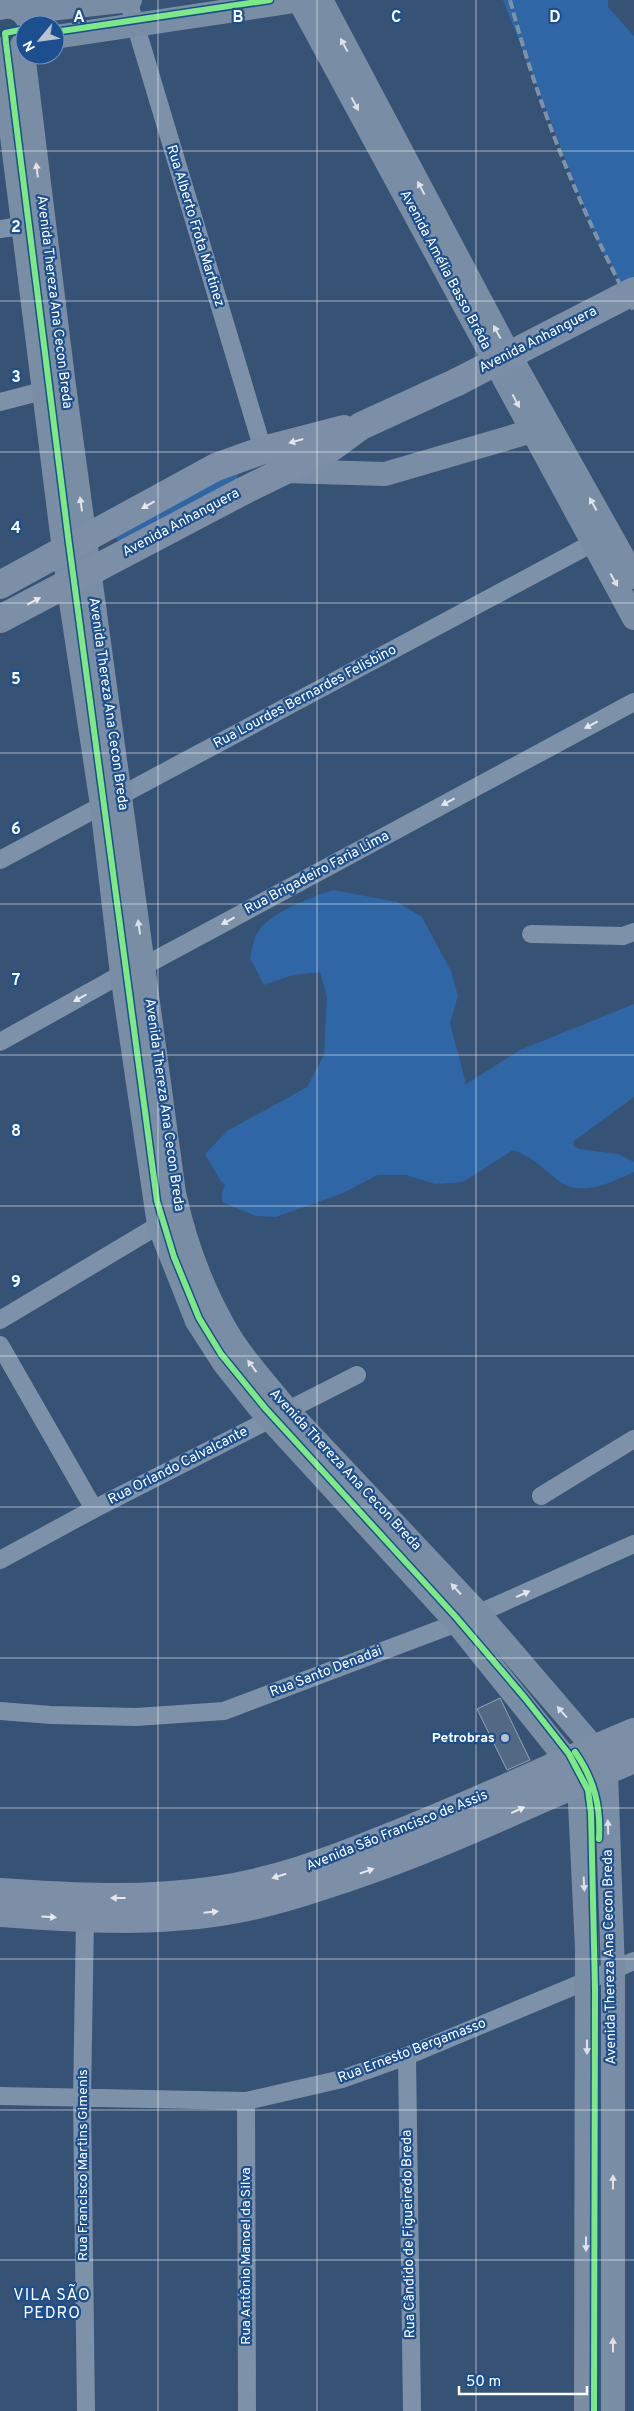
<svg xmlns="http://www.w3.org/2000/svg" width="634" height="2411" font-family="Overpass,sans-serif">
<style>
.green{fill:#2f66a5}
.building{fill:#526984;stroke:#92a2b6}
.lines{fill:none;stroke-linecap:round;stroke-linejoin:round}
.street{stroke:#7d92a8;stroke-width:18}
.secondary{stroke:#798da4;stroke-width:24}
.primary{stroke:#7d8ea7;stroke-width:28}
.rail{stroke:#7e92a7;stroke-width:4;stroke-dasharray:9 4;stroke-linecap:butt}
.primary-bridge{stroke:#7d8ea7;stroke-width:28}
.cycleway-casing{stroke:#1b4f8f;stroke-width:9}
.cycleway{stroke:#7ce984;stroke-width:6}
.oneway{fill:#dee2e8}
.oneway2{fill:#e5e8ed}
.oneway3{fill:#e5e9ee}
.grid{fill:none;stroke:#fff;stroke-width:1;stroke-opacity:0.55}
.poi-dot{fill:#b9c2ce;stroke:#1b4f8f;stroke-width:2}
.labels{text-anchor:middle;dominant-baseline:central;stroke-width:4.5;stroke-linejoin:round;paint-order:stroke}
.street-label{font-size:14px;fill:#fff;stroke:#1b4f8f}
.poi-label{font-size:14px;font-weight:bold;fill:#fff;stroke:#1b4f8f;text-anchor:end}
.quarter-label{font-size:16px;letter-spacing:1px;fill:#fff;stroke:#1b4f8f}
.grid-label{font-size:16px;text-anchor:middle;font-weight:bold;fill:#fff;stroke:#1b4f8f;stroke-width:4.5;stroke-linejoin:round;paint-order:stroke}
</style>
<rect width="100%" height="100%" fill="#365274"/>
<path class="green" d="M503,0h105v7l26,29v272l-35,-63z
M240,470l-6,15 -114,61 -4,-9z
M333,890l64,12 25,15 29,54 7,25 -8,27 16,61 54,-34 114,-46v93l-60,44 -1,4 6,4 39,5 16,8v10c-19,9 -49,24 -70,12 -18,-11 -31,-28 -51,-34l-50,32 -28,2 -29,-9h-28l-37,19 -65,23 -20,-1 -34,-14v-11l3,-6 -5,-5 -15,-26 22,-23 80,-44 17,-32 3,-58 -7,-25 -27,3 -29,10 -14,-27c2,-8 3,-19 8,-26 10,-19 55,-35 75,-42z"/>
<path class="building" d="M500,1698l30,62 -23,10 -30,-61z"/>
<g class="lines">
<path class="street" d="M128,0l135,450
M0,229l34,-5
M0,402l54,-14
M0,860l604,-323
M531,934l92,2 11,-4
M0,1042l122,-68 22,-8 490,-264
M0,1320l159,-95
M0,1345l94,164
M541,1496l93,-57
M0,1560l94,-51 263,-134
M0,1711l51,4 85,2 88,-6 233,-88 177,-79
M85,1919l-3,180 4,312
M407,2056l5,355
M0,2096l246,5 96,-22 65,-23 227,-95
M246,2101l1,310"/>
<path class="secondary" d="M299,0l335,618
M321,0l184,347 129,230
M0,8c14,-4 26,3 30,17
M23,12l107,-12
M55,37l246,-37
M22,45l42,341 110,807c10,46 26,91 49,132 16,30 43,59 65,86l191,203 115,134 12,23 7,200v440
M1,49l67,533 34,223 20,169 37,251 38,96 27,42 35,44 198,216 111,138 11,22 8,166 -1,462
M284,471l101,3 147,-43"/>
<path class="primary" d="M0,585l216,-118 47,-17 81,-21
M0,619l247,-130 84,-41 30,-22 96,-44
M0,1892c72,5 143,9 215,-2 58,-8 115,-29 169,-51 85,-33 166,-72 250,-107
M0,1913c79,6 159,11 238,-4 37,-7 73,-19 109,-31 99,-33 191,-79 287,-119"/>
<path class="rail" d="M510,0c29,109 71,212 124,311"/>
<path class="primary-bridge" d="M457,382l177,-91"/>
<defs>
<path id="cycleway" d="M25,29l-20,4 1,10 63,501 88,657 17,56 25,61 22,36 44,54 190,208 70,82 44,56 19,36 3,23 4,176 -1,422
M55,32l215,-32
M575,1752c19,27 26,54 24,87"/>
</defs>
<use href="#cycleway" class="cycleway-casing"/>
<use href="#cycleway" class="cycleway"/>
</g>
<defs><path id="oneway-solid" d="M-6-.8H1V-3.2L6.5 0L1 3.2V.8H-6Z" transform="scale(1.25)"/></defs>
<g class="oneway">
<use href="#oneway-solid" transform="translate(344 45) rotate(-118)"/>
<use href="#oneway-solid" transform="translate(355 104) rotate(62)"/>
<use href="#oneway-solid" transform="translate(37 170) rotate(-97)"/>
<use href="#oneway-solid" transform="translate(421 188) rotate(-118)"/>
<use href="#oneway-solid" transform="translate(497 332) rotate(-118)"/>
<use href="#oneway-solid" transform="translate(516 401) rotate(62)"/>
<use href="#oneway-solid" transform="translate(81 504) rotate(-98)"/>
<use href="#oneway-solid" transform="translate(593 504) rotate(-119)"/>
<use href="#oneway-solid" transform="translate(614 580) rotate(61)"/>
<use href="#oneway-solid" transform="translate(139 927) rotate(-98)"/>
<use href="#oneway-solid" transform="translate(252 1366) rotate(-126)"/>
<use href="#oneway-solid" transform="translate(456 1589) rotate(-133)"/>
<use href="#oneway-solid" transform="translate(562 1712) rotate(-131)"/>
<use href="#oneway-solid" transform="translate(608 1827) rotate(-92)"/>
<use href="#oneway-solid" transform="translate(584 1884) rotate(87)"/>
<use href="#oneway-solid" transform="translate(587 2047) rotate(90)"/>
<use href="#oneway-solid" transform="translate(613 2182) rotate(-90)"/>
<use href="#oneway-solid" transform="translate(586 2244) rotate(90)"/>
<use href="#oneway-solid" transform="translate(613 2345) rotate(-90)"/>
</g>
<g class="oneway2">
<use href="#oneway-solid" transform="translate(296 441) rotate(164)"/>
<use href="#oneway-solid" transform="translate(148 505) rotate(151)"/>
<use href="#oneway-solid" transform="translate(34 601) rotate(-28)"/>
<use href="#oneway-solid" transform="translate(518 1810) rotate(-24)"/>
<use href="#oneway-solid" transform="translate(367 1871) rotate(-19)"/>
<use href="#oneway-solid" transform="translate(279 1876) rotate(163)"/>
<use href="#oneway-solid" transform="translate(118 1898) rotate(180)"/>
<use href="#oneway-solid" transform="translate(211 1912) rotate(-6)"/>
<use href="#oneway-solid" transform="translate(49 1917) rotate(4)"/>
</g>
<g class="oneway3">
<use href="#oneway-solid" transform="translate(591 725) rotate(152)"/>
<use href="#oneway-solid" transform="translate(448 802) rotate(152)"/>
<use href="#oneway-solid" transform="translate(228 921) rotate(152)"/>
<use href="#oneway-solid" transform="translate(80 998) rotate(151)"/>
<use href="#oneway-solid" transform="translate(523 1594) rotate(-24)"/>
</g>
<path class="grid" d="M158,0v2411M317,0v2411M476,0v2411M0,151h634M0,301h634M0,452h634M0,603h634M0,753h634M0,904h634M0,1055h634M0,1206h634M0,1356h634M0,1507h634M0,1658h634M0,1808h634M0,1959h634M0,2110h634M0,2260h634"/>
<circle class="poi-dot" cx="505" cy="1738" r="5"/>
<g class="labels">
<g class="street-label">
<text transform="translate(195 226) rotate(73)">Rua Alberto Frota Martinez</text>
<text transform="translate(445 270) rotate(62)">Avenida Amélia Basso Brêda</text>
<text transform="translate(54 302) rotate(83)">Avenida Thereza Ana Cecon Breda</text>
<text transform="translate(538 340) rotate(-27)">Avenida Anhanguera</text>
<text transform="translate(181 523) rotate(-28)">Avenida Anhanguera</text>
<text transform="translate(305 697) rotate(-28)">Rua Lourdes Bernardes Felisbino</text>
<text transform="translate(108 704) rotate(82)">Avenida Thereza Ana Cecon Breda</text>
<text transform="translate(317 873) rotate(-28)">Rua Brigadeiro Faria Lima</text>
<text transform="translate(164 1105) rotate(82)">Avenida Thereza Ana Cecon Breda</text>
<text transform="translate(178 1466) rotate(-27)">Rua Orlando Calvalcante</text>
<text transform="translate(345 1470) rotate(47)">Avenida Thereza Ana Cecon Breda</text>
<text transform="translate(326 1672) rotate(-21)">Rua Santo Denadai</text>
<text transform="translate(397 1831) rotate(-22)">Avenida São Francisco de Assis</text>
<text transform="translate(610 1957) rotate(-91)">Avenida Thereza Ana Cecon Breda</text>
<text transform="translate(412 2051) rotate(-21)">Rua Ernesto Bergamasso</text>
<text transform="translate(83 2165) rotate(-90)">Rua Francisco Martins Gimenis</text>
<text transform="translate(409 2234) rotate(-91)">Rua Cândido de Figueiredo Breda</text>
<text transform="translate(246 2256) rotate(-90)">Rua Antônio Manoel da Silva</text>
</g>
<g class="poi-label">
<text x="495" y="1738">Petrobras</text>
</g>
<g class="quarter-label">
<text x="52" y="2296">VILA SÃO<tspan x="52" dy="18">PEDRO</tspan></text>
</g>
</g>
<g class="grid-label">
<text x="79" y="22">A</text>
<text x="238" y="22">B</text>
<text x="396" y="22">C</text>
<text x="555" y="22">D</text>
<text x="16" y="232">2</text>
<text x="16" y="382">3</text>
<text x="16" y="533">4</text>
<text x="16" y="684">5</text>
<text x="16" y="834">6</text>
<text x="16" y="985">7</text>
<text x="16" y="1136">8</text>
<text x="16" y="1287">9</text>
</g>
<g transform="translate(40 40) rotate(241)"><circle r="24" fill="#1b4f8f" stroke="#7695bc"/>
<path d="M0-4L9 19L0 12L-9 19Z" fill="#b9c2ce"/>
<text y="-8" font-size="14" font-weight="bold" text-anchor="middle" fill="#ffffff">N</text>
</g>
<path d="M459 2386v8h128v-8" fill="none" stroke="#ffffff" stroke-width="2.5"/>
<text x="466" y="2386" font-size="15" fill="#ffffff" stroke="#1b4f8f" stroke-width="4" paint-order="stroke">50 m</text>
</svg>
